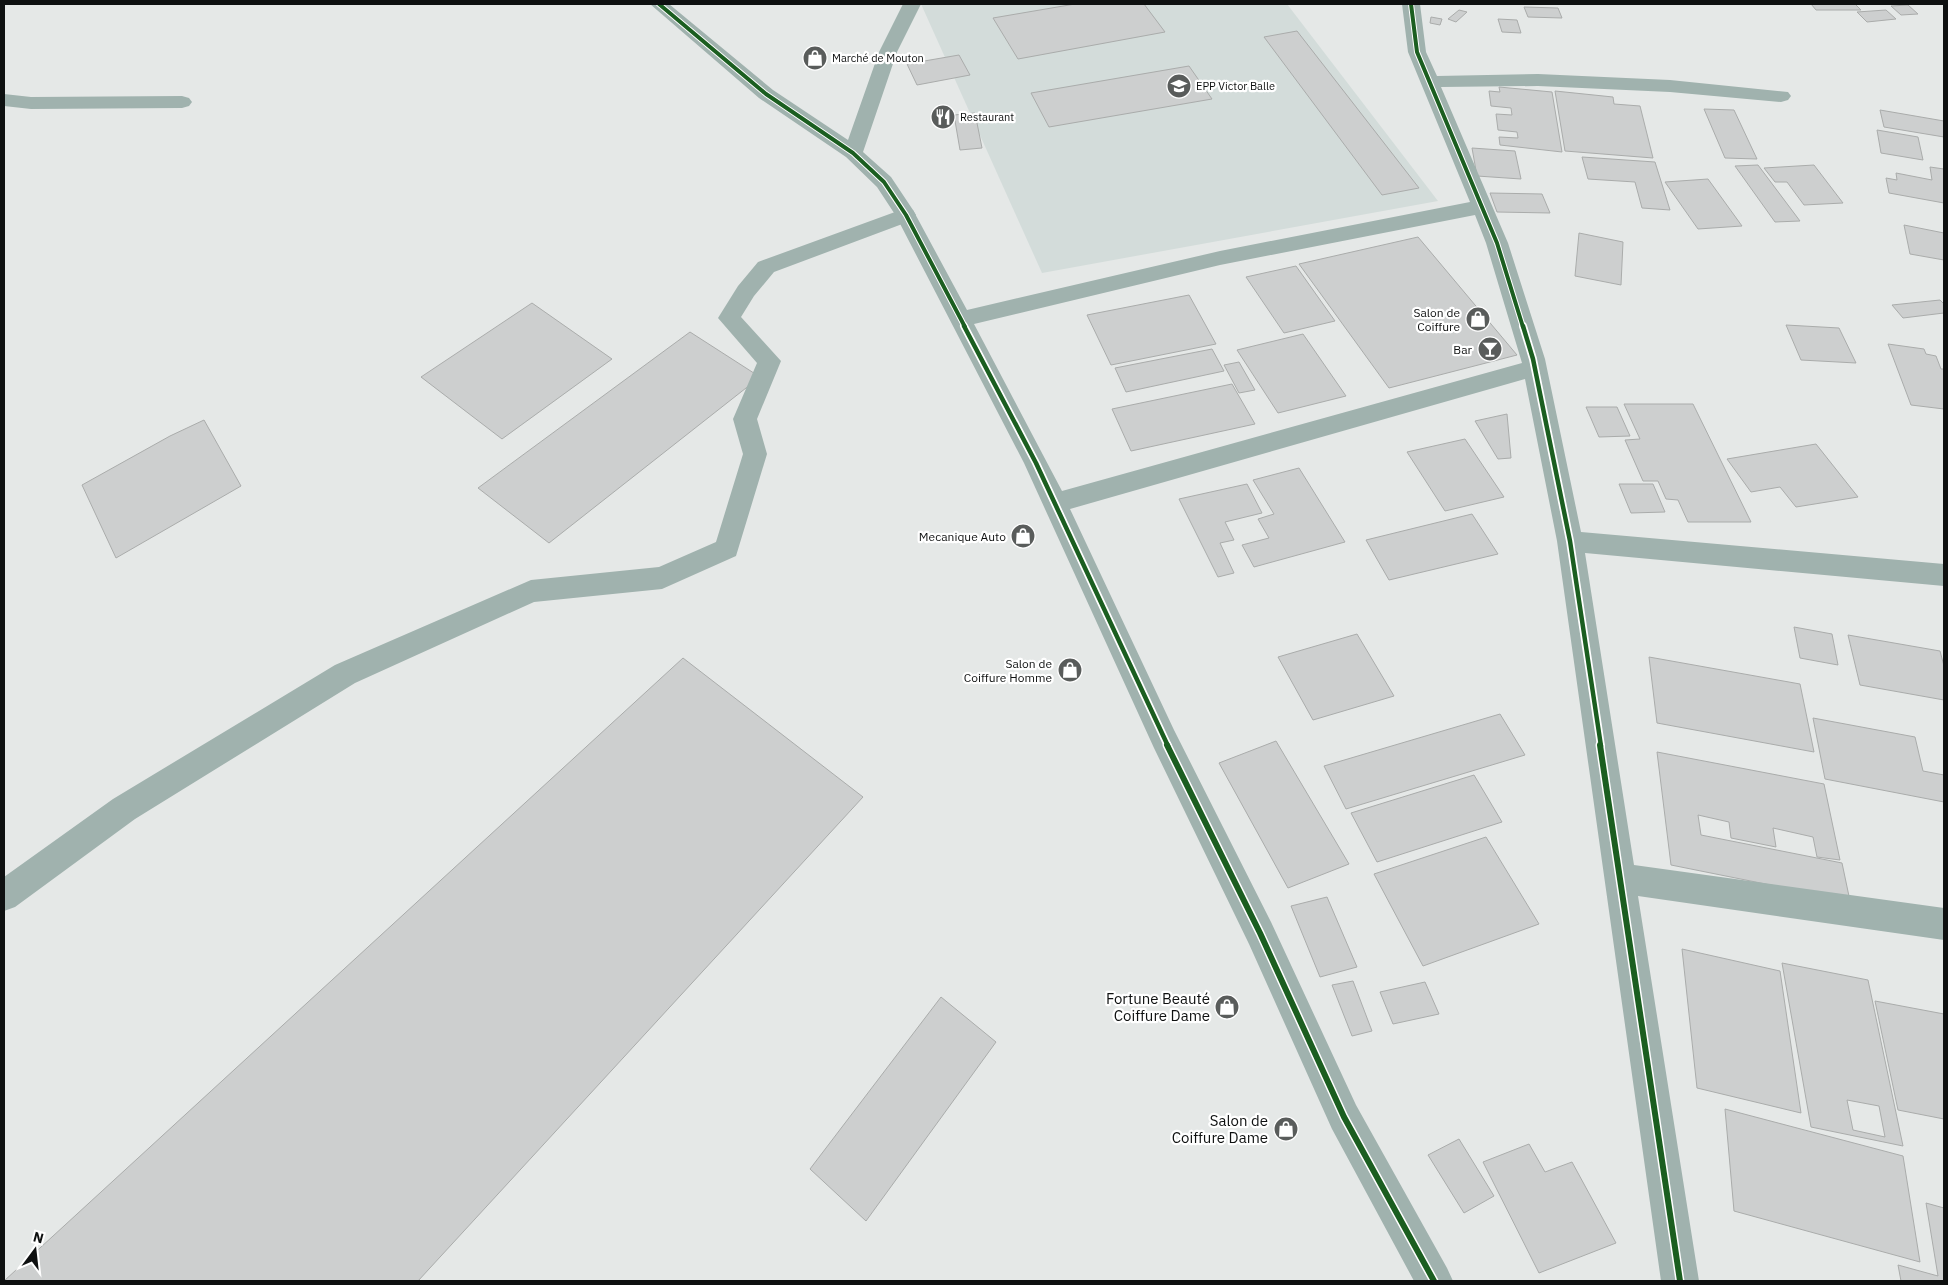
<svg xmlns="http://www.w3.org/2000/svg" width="1948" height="1285" font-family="'IBM Plex Sans',sans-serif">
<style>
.built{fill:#d3dcda}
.building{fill:#cdcfcf;stroke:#aaacab;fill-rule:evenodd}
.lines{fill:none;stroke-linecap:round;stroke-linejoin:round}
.lane{fill:#a0b2ae;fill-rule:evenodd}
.street{fill:#a0b2ae;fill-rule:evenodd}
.cycleway-far2-casing{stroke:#fff;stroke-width:6}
.cycleway-far1-casing{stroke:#fff;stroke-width:8}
.cycleway-casing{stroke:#fff;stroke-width:9}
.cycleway-far2{stroke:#1b5e20;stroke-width:4}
.cycleway-far1{stroke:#1b5e20;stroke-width:4.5}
.cycleway{stroke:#1b5e20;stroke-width:6}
.labels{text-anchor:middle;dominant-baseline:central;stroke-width:4.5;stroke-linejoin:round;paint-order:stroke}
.far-poi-label{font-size:11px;fill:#0e1010;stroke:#fff;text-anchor:start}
.poi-label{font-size:12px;fill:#0e1010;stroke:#fff;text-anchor:end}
.near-poi-label{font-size:15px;fill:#0e1010;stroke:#fff;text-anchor:end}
</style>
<rect width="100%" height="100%" fill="#e5e8e7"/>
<path class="built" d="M921,4h366l151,197 -396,72z"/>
<path class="building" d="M1075,4h69l21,28 -147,27 -25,-41z
M1811,4h44l6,6h-45z
M1908,5l10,9 -17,1 -10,-9z
M1524,7l34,1 4,10 -34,-1z
M1459,10l8,2 -11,10 -8,-3z
M1886,10l10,9 -29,3 -10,-10z
M1431,17l11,2 -2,6 -10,-2z
M1498,19l19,1 4,13 -19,-1z
M1297,31l122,157 -37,7 -118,-158z
M959,55l11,20 -53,10 -10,-21z
M1189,66l23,33 -163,28 -18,-34z
M1499,87l53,5 10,60 -62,-7 -1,-8 19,1 -1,-6 -19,-2 -2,-16 16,1 -1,-7 -20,-2 -2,-15 11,1z
M1555,91l58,6 1,7 26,2 13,52 -88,-7z
M1704,109l30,1 23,49 -32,-1z
M1880,110l64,11v16l-60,-10z
M975,113l7,35 -22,2 -6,-35z
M1877,130l41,7 5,23 -42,-7z
M1472,148l43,3 6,28 -44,-3z
M1582,157l73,5 15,48 -28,-2 -7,-26 -47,-3z
M1758,165l42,56 -25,1 -40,-56z
M1814,165l29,38 -39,2 -17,-23h-12l-11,-14z
M1930,167l14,2v34l-55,-10 -3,-15 11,2 -1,-7 36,7z
M1708,179l34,47 -44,3 -33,-47z
M1490,193l52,1 8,19 -53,-1z
M1904,225l40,8v27l-34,-6z
M1579,233l44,9 -2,43 -46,-9z
M1418,237l99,118 -128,33 -90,-124z
M1296,266l39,55 -51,12 -38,-56z
M1189,295l27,49 -105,21 -24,-50z
M1940,300l4,4v9l-41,5 -11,-13z
M532,303l80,56 -110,80 -81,-62z
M1786,325l53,3 17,35 -55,-3z
M690,332l70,45 -211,166 -71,-55z
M1303,334l43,62 -68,17 -41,-63z
M1888,344l36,5 2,5 10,2 5,13h3v40l-33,-4z
M1212,349l12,22 -98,21 -11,-24z
M1239,362l16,28 -16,3 -15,-28z
M1232,384l23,40 -124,27 -19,-42z
M1624,404h69l58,118h-63l-10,-22 -12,-1 -8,-18h-15l-18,-41 15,-1z
M1586,407h31l13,29 -31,1z
M1507,414l4,44 -13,1 -23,-38z
M204,420l37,66 -125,72 -34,-73 88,-49z
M1465,439l39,58 -59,14 -38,-59z
M1816,444l42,53 -62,10 -16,-20 -29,5 -24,-33z
M1299,468l46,74 -91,25 -12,-22 27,-7 -11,-19 16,-5 -21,-34z
M1247,484l15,29 -37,9 9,18 -14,3 14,30 -16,4 -39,-78z
M1619,484h34l12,28 -34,1z
M1472,514l26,40 -109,26 -23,-40z
M1794,627l38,7 6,31 -38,-7z
M1357,634l37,62 -81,24 -35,-63z
M1848,635l92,16 4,15v34l-84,-15z
M1649,657l151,27 14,68 -157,-29z
M683,658l180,139 -445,484h-414z
M1500,714l25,41 -179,54 -22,-43z
M1813,718l102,19 8,34 21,4v27l-119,-23z
M1276,741l73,123 -61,24 -69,-125z
M1657,752l167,32 16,76 -23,-3 -4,-20 -40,-9 3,19 -45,-9 -2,-16 -31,-7 3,20 141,28 8,38 -179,-36z
M1474,775l28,47 -125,40 -26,-49z
M1486,837l53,87 -116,42 -49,-92z
M1327,897l30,70 -37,10 -29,-71z
M1682,949l98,22 21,142 -104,-25z
M1782,963l86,17 35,166 -92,-19zM1847,1100l32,6 6,31 -32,-7z
M1353,981l19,50 -20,5 -20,-51z
M1425,982l14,32 -46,10 -13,-32z
M941,997l55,45 -130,179 -56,-52z
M1875,1001l69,13v105l-46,-9z
M1725,1109l178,47 17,106 -186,-51z
M1459,1139l35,57 -30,17 -36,-58z
M1529,1144l16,28 27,-10 44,81 -77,30 -56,-111z
M1926,1203l18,5v73h-43l-3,-16 40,11z"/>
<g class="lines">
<path class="lane" d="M906,208l7,2 3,5 -3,5 -139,52 -20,24 -13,21 40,44 -24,58 10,35 -31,102 -74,33 -128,13 -179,81 -220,136 -120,88 -11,4v-34l109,-78 222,-134 196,-85 128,-13 57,-25 27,-88 -10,-35 24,-56 -39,-45 20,-32 20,-24z"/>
<path class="street" d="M650,4h19l104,86 75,50 31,-88 24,-48h18l-24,48 -34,100 28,25 22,33 54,100 253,-59 250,-49 -62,-150 -6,-48h18l6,48 11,24 101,-2 132,6 118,12 3,4 -3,4 -7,2 -111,-10 -132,-6 -97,1 67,156 37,116 36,173 363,32v22l-359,-33 49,312 310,43v32l-306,-44 61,385h-38l-104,-740 -32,-162 -455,130 104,221 97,192 85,183 91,163 6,13h-39l-82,-152 -83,-185 -95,-196 -130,-285 -128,-247 -19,-29 -31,-30 -87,-59zM1475,215l11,28 36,120 -460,128 -88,-167 246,-59z
M4,94l27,3 151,-1 7,2 3,4 -3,4 -7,2 -151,1 -27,-3z"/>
<defs>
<path id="cycleway-far2" d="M659,4l107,90 87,59 31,29 22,33 59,112
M1411,4l6,48 80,191 26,84"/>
<path id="cycleway-far1" d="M964,326l72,137 132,283
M1523,326l10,33 37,182 31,205"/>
<path id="cycleway" d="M1167,745l93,188 84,184 90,164
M1600,745l80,536"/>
</defs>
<use href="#cycleway-far2" class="cycleway-far2-casing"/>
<use href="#cycleway-far1" class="cycleway-far1-casing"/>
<use href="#cycleway" class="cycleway-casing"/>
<use href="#cycleway-far2" class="cycleway-far2"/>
<use href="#cycleway-far1" class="cycleway-far1"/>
<use href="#cycleway" class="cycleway"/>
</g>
<defs>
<symbol id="shop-disc" viewBox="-11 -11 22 22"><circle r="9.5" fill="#595c5b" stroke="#fff"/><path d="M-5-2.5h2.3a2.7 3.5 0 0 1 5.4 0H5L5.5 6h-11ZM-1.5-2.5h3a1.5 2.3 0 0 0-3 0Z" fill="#fff"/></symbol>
<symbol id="school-disc" viewBox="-11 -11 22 22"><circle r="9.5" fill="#595c5b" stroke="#fff"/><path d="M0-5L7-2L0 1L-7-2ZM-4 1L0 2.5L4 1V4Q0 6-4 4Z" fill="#fff"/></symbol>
<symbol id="restaurant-disc" viewBox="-11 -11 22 22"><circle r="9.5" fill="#595c5b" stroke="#fff"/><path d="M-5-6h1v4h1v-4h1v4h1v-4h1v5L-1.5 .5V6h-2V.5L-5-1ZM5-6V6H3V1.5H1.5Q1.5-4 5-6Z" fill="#fff"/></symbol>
<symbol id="bar-disc" viewBox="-11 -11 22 22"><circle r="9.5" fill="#595c5b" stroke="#fff"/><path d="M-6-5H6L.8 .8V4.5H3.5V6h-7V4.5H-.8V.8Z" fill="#fff"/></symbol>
</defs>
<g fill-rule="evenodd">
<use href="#shop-disc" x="801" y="44" width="28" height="28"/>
<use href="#school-disc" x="1165" y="72" width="28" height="28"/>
<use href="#restaurant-disc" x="929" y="103" width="28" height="28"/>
<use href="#shop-disc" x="1464" y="305" width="28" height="28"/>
<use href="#bar-disc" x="1476" y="335" width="28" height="28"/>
<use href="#shop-disc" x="1009" y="522" width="28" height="28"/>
<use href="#shop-disc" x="1056" y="656" width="28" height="28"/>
<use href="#shop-disc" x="1213" y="993" width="28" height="28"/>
<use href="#shop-disc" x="1272" y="1115" width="28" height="28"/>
</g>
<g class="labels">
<g class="far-poi-label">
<text x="832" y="58">Marché de Mouton</text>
<text x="1196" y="86">EPP Victor Balle</text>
<text x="960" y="117">Restaurant</text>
</g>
<g class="poi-label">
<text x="1460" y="312">Salon de<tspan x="1460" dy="14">Coiffure</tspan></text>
<text x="1472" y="349">Bar</text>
<text x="1006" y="536">Mecanique Auto</text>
<text x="1052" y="663">Salon de<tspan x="1052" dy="14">Coiffure Homme</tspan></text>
</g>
<g class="near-poi-label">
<text x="1210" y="998">Fortune Beauté<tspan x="1210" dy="17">Coiffure Dame</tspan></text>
<text x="1268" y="1120">Salon de<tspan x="1268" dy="17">Coiffure Dame</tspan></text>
</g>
</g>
<rect width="1948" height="1285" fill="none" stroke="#0e1010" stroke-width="10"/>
<g transform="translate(35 1250) rotate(15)" stroke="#ffffff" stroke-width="4" paint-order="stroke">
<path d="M0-4L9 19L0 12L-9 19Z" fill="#0e1010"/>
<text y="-8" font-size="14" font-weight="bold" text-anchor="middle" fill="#0e1010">N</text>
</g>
</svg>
